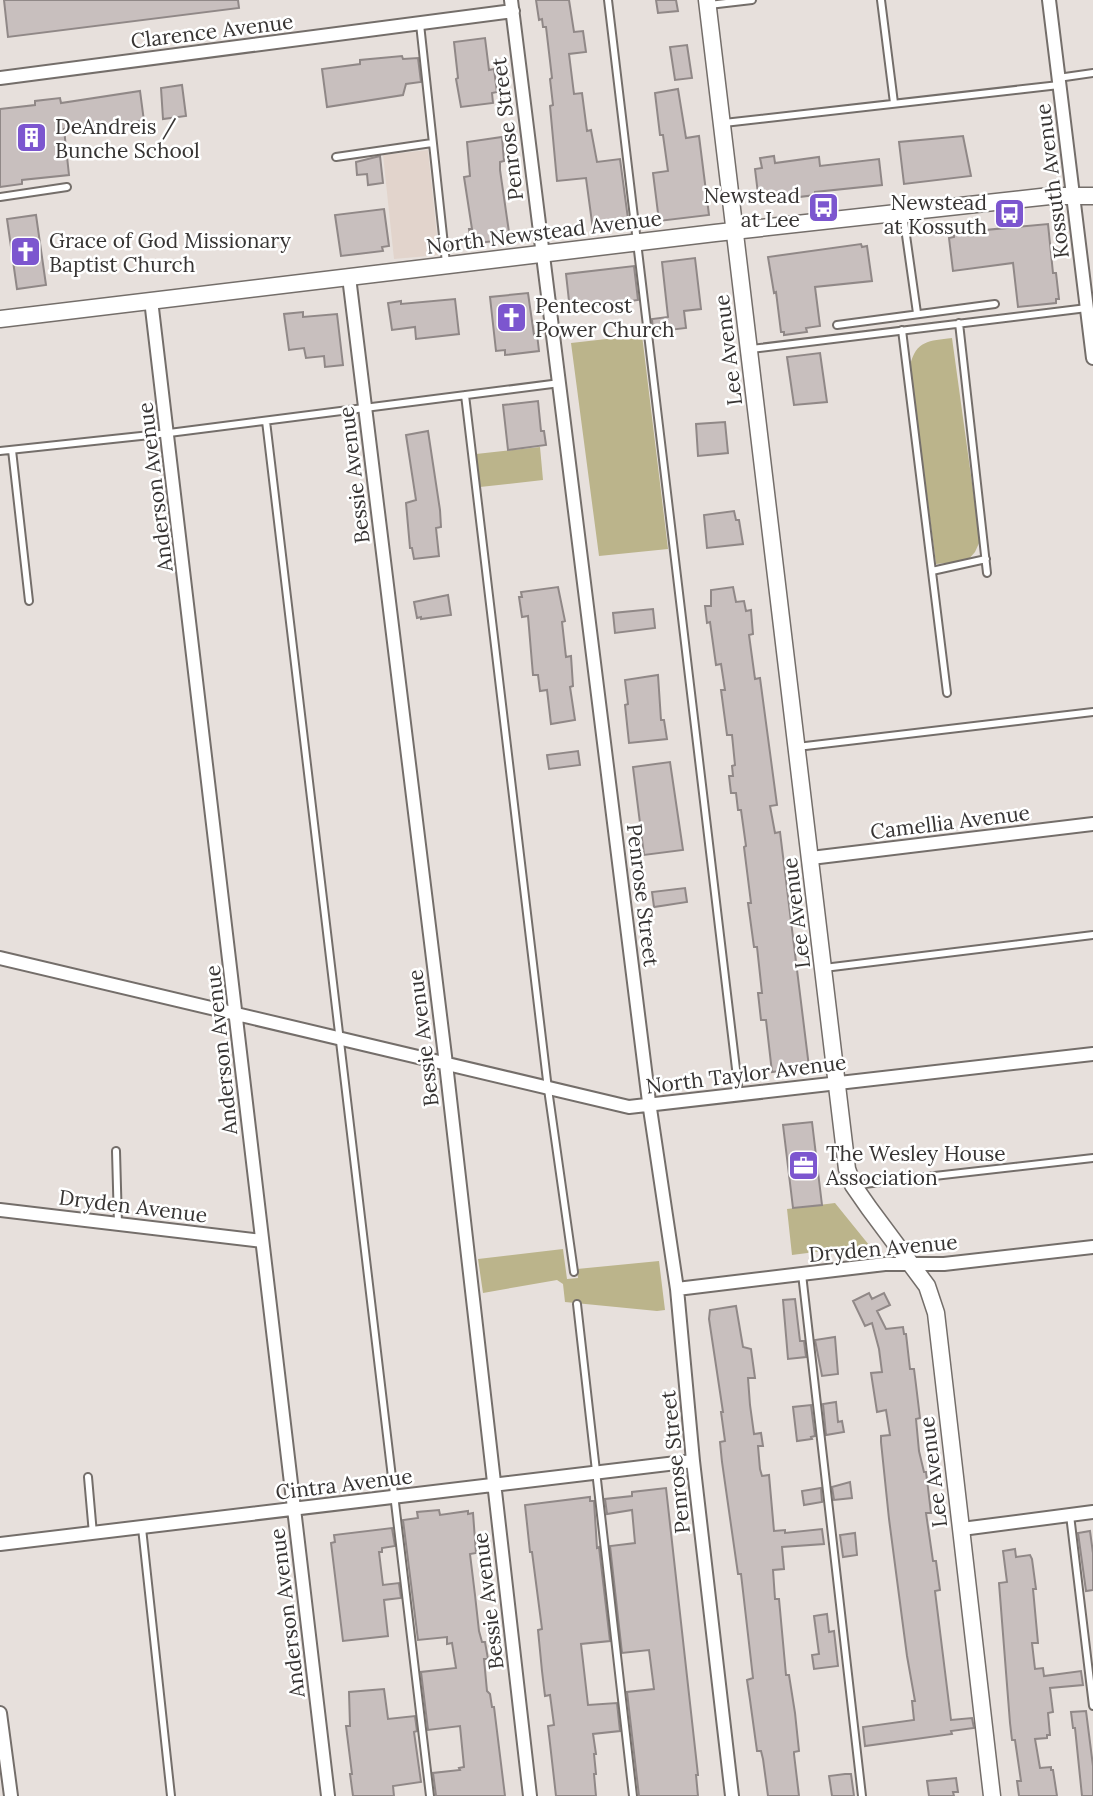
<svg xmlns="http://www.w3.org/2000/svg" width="1093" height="1796" font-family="Lora,serif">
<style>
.built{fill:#e2d4cc}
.green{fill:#bbb48b}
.building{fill:#c8bfbe;stroke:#908887;stroke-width:2}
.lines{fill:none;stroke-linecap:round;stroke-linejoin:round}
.lane-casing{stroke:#746e6a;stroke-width:10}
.street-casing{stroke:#746e6a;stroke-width:16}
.secondary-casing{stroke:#746e6a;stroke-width:19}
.lane{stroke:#fff;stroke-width:6}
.street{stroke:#fff;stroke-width:12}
.secondary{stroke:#fff;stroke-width:16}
.labels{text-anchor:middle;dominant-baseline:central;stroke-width:5;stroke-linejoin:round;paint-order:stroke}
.street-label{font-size:21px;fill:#373433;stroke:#fff}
.poi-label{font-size:21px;fill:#373433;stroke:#fff;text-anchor:start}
</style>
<rect width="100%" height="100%" fill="#e7e0dc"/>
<path class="built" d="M428,150l11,105 -45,4 -11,-104z"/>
<path class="green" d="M642,335l26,214 -69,7 -28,-213z
M952,338l28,203 -5,11 -8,9 -31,3 -26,-198c6,-26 19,-25 42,-28z
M540,447l3,33 -63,7 -4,-33z
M835,1203l34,42 -77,10 -5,-46z
M563,1249l4,30 11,-1 -1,-9 82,-8 6,49 -8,1 -92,-9 -2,-18 -6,-4 -74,13 -5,-34z"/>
<path class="building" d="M4,0h234l1,8 -231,29z
M536,0h33l5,32 9,-1 3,21 -17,2 5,40 8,-1 5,38 4,-1 6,32 23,-3 9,67 -36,4 -7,-52 -29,3 -7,-75 3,-1 -3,-26 2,-1 -6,-51h-3l-1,-8 -3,1z
M656,0h20l2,11 -20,2z
M485,38l4,32 5,-1 3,23 -5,1 1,10 -32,4 -5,-28 2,-1 -4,-36z
M687,45l5,33 -17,2 -5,-33z
M402,56l1,3 15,-1 3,24 -15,2 -3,11 -76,12 -5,-38 38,-5v-4z
M182,85l4,31 -23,3 -2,-31z
M678,89l8,49 13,-2 10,79 -50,6 -6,-48 15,-2 -5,-36h-3l-5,-42z
M140,91l4,30 -80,8 5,46 -47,5v4l-22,3v-78l35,-4v-4l25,-3 1,5z
M963,136l8,40 -67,8 -5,-42z
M502,137l2,24 -4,1v8l10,69 -39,5 -2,-15h3l-8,-52 6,-1 -3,-34z
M380,156l3,27 -15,2 -1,-11 -10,1 -1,-13z
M774,156l1,7 44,-6 1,9 59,-7 3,26 -67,7v3l-56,7 -4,-33 7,-1 -2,-10z
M384,209l5,37 -7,1 1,4 -42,5 -6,-41z
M36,215l10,70 -29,4 -10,-70z
M1048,224l5,49h3l3,26h-3v4l-38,4 -5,-44 -60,8 -4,-33 5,-1v-4z
M861,244l1,3 5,-1 5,35 -57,6 5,39 -14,2 1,4 -23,3v-3h-3l-5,-40 -2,1 -6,-36z
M695,258l6,51 -17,2 2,17 -33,4 -1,-13 16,-2 -6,-55z
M634,266l4,34 -68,10 -4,-36z
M528,293l6,42 3,-1 2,17 -34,4v-5l-9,1 -6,-54z
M455,299l4,35 -43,5 -1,-12 -23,3 -4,-27 13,-2v3z
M303,312v5l34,-3 6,51 -18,2 -1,-11 -18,2 -2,-10 -15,2 -5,-36z
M820,353l7,49 -33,3 -7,-48z
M538,401l3,30h3l2,14 -38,5 -5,-45z
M725,422l3,31 -30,3 -2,-32z
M428,431l12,79 1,17 -5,1 3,28 -25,3 -2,-11h-2l-4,-45 10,-3 -10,-65z
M734,511l2,9h3l4,24 -36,4 -3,-33z
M558,587l7,34 -3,1 4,35 5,-1 2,30 -3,1 5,33 -24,4 -4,-34 -7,1 -2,-16h-5l-5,-59 -6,1 -3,-20h3l-1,-5z
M733,587l3,15 8,-1 2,10 5,-1 2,24 -4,1 6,44 5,-1 17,127 -7,1 5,27 5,-1 29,235 -37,5 -6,-52h-5l-3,-27h4l-5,-46h-3l-6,-44h3l-7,-56 2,-1 -5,-36h-3l-2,-17h-5l-2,-17h4l-1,-10 3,-1 -3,-30h-5l-6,-45h4l-4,-26 -5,1 -6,-43 -3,1 -2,-17h6v-16z
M448,595l3,20 -30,4v-2l-4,1 -3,-16z
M653,609l2,19 -40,5 -2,-20z
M658,675l3,45h3l3,19 -38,4 -4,-38 3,-1 -3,-24z
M578,751l2,14 -31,4 -2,-14z
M670,762l13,88 -39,5 -11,-88z
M685,888l2,14 -33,5 -2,-15z
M812,1122l10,83 -29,3 -10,-83z
M869,1293l3,6 12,-6 6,12 -13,6 9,18 17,-2 1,7h2l4,35h4l2,16 4,33 -4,1 3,32 5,21h2l2,16 3,25h-5l7,48h3l4,29 -5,1 16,129 21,-2 2,10 -23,3 1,3 -87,12 -2,-19 51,-7 -2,-19h3l-8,-45 -18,-137 -8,-77v-6l9,-1 -4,-25 -9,2 -6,-39 11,-1 -3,-23 -7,-26 -7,3 -12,-25z
M795,1299l5,42h4l2,16 -18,2 -5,-59z
M736,1306l7,41 8,2 4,29h-7l2,27 4,29 7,-1 2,13h-5l2,23 2,7 7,-1 5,56 11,-1v3l37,-4 2,15 -42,3 2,22 -11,1 2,29h4l7,76h3l6,38 4,38 -5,1v2l5,42h-31l-5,-37 -2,-8h-4l-7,-51 -3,-20 6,-2 -12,-104h-3l-16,-112 -2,-20 5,-1 -4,-29h2l-14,-93 1,-9z
M835,1337l3,37 -16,2 -7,-36z
M836,1402l2,20 4,-1 2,11 -18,3 -3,-31z
M811,1405l4,31 -4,1 1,2 -15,2 -4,-34z
M850,1482l2,16 -18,2 -2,-13z
M666,1488l32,287h-2l2,21h-59l-12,-104 27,-3 -5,-39 -27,3 -12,-107 25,-3 -3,-33 -25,4 -2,-15 27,-3v-4z
M821,1488l1,14 -18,3 -2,-14z
M590,1497v4h4l3,47 2,-1 11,94 -29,3 7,61 29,-2 3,28 -27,3 3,20h-2l2,20h-2l2,22h-40l-8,-70 6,-1 -4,-30 -5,1 -3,-25 -4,-41 4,-1 -10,-77h-2l-5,-47z
M439,1510l1,5 28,-4v3l5,-1 3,40 -6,1 5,41 4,36 3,11h3l3,17h-4l3,32 3,3 2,13h2l11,89h-69l-3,-23 27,-3 -1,-2 5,-1 -4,-41 -32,4 -7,-58 35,-4 -4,-25 -5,1v-7l-29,3 -15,-120 15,-2 -1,-6z
M392,1528l3,18 -13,2v4h-3l4,33 16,-2 2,15 -17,2 4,36 -45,5 -12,-98 4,-1 -1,-7z
M1090,1531l3,22v37l-7,1 -8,-58z
M855,1533l2,22 -14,2 -3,-22z
M1015,1549l1,8 14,-2 2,4 4,30h-3l5,54h-6l3,26 8,-1 1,8 37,-5 2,14 -33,3 3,24 -5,1 2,22h-3v3l-12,1 5,29 11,-1v3h2l4,26h-38l-2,-15h4l-6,-41h-3l-2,-17 -11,-140 8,-1 -4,-31z
M827,1614l2,18 5,-1 4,35 -24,3 -2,-14 7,-1 -5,-38z
M384,1689l4,30 27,-3 2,15 -3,1 7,50 -28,4 1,10h-41l-3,-22h2l-6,-48h4l-1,-34z
M1086,1711l7,55v30h-11l-7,-68h-2l-2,-16z
M845,1774h6l3,22h-22l-3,-20z
M956,1778l2,14h-5l1,4h-25l-2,-15z"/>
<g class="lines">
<defs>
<path id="lane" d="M608,0l131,1094
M881,0l13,103
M709,5l43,-5
M420,24l26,239
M1058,78l35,-5
M724,123l335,-38
M336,157l96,-14
M0,197l67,-10
M903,214l14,99
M959,323l28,250
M837,325l158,-21
M902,330l45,363
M751,349l336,-41
M465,395l83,694 26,183
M266,421l164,1375
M12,450l17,151
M0,451l169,-18 391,-50
M932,571l54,-12
M797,747l296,-35
M824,968l269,-33
M116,1151l2,73
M855,1185l238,-27
M802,1274l60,522
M577,1304l56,492
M88,1477l5,57
M1070,1515l23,191
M142,1528l29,268"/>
<path id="street" d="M511,0l138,1102 28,187 16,172 39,335
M1049,0l44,358
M0,78l513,-67
M349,277l97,787 84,732
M151,300l177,1496
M811,858l282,-34
M0,958l629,149 464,-53
M0,1210l262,31
M677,1289l208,-25h59l149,-17
M962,1529l131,-17
M0,1544l693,-83
M0,1713l11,83"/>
<path id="secondary" d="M707,0l140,1169 6,16 16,23 58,78 9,27 56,483
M0,319l715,-86 335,-37h43"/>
</defs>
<use href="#lane" class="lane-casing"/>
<use href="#street" class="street-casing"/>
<use href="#secondary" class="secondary-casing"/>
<use href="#lane" class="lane"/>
<use href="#street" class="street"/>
<use href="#secondary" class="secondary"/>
</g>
<defs>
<symbol id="building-square" viewBox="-11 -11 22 22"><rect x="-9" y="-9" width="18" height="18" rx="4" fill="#7c56cf" stroke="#fff"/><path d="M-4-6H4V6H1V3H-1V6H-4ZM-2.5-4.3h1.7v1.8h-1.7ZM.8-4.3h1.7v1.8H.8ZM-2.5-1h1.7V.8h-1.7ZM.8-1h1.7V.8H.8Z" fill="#fff"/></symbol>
<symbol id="bus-square" viewBox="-11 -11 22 22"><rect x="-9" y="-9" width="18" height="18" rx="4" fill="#7c56cf" stroke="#fff"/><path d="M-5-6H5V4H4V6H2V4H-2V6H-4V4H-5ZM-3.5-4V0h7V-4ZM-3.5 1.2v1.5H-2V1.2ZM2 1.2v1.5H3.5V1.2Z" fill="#fff"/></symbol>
<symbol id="church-square" viewBox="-11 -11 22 22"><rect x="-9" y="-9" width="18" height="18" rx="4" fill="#7c56cf" stroke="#fff"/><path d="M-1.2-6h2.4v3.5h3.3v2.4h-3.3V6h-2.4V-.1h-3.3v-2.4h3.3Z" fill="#fff"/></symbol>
<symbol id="office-square" viewBox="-11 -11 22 22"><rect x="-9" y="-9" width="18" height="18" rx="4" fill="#7c56cf" stroke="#fff"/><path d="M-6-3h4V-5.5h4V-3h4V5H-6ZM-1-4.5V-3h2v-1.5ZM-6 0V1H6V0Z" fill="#fff"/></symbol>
</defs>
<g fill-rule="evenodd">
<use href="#building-square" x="14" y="120" width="35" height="35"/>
<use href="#bus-square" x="806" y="190" width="35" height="35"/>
<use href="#bus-square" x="992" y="196" width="35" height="35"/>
<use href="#church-square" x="8" y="234" width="35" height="35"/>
<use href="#church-square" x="494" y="300" width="35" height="35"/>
<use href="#office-square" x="786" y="1148" width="35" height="35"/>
</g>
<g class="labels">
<g class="street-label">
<text transform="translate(212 31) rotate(-7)">Clarence Avenue</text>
<text transform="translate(507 129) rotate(-97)">Penrose Street</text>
<text transform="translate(1052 181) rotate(-97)">Kossuth Avenue</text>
<text transform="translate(544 232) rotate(-7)">North Newstead Avenue</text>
<text transform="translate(728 350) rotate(-97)">Lee Avenue</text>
<text transform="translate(354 475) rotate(-97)">Bessie Avenue</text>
<text transform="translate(155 487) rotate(-97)">Anderson Avenue</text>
<text transform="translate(950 822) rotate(-7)">Camellia Avenue</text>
<text transform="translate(643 895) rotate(83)">Penrose Street</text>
<text transform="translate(796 913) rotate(-97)">Lee Avenue</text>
<text transform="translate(423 1038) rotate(-97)">Bessie Avenue</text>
<text transform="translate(221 1050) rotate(-96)">Anderson Avenue</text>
<text transform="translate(746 1074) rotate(-7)">North Taylor Avenue</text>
<text transform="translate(133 1206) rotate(7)">Dryden Avenue</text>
<text transform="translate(883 1248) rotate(-5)">Dryden Avenue</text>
<text transform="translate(675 1462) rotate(-96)">Penrose Street</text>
<text transform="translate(933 1472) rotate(-97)">Lee Avenue</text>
<text transform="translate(344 1484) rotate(-7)">Cintra Avenue</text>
<text transform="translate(488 1601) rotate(-97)">Bessie Avenue</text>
<text transform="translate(287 1613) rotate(-97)">Anderson Avenue</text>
</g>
<g class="poi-label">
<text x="55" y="126">DeAndreis /<tspan x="55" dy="24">Bunche School</tspan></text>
<text x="800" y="195" text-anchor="end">Newstead<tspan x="800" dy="24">at Lee</tspan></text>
<text x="987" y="202" text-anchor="end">Newstead<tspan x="987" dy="24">at Kossuth</tspan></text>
<text x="49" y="240">Grace of God Missionary<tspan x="49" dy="24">Baptist Church</tspan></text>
<text x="535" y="305">Pentecost<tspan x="535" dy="24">Power Church</tspan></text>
<text x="826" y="1153">The Wesley House<tspan x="826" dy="24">Association</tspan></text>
</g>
</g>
</svg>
